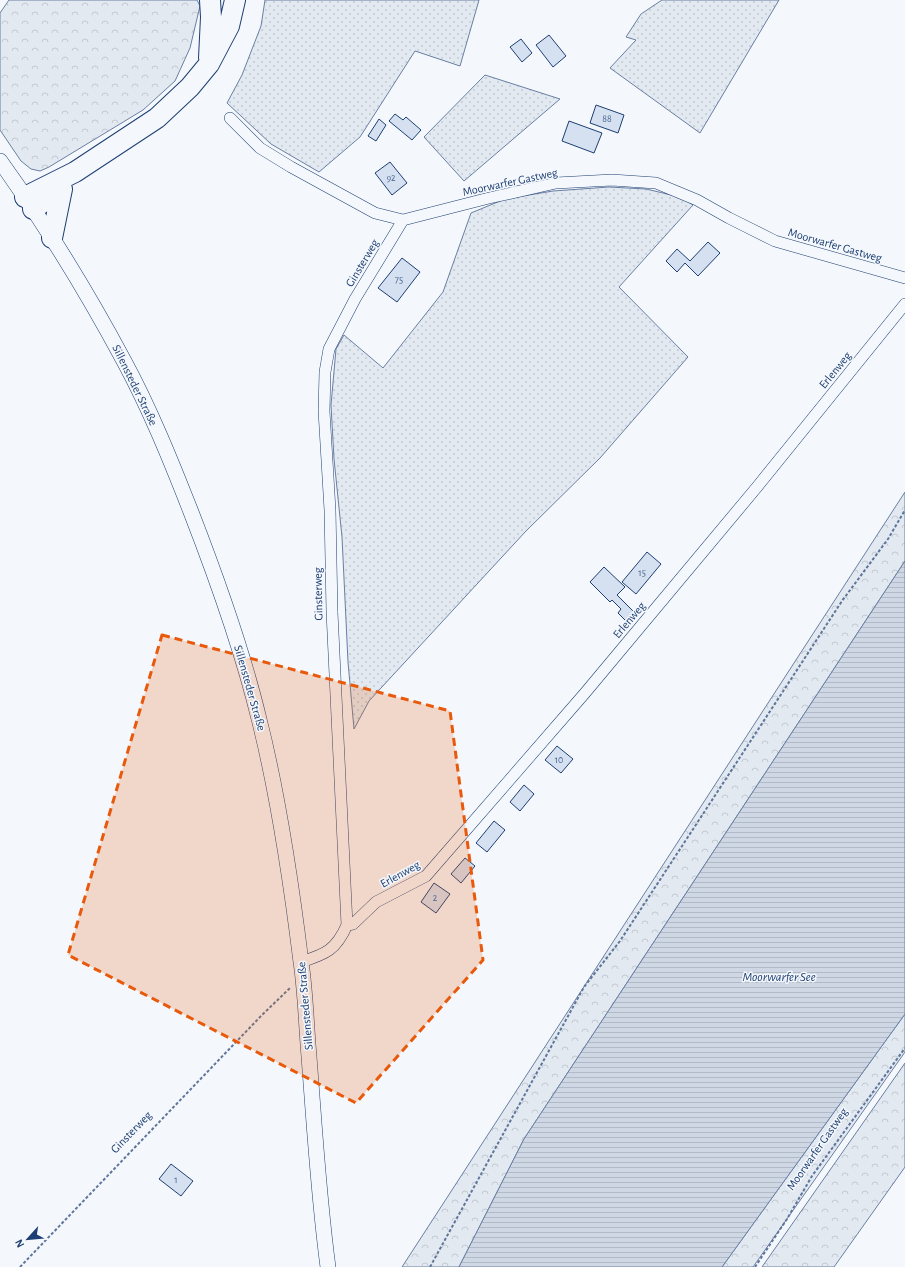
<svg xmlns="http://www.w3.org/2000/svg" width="905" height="1267" font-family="'Alegreya Sans',sans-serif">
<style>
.grass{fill:url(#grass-dots);stroke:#687fa3}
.forest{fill:url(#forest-crowns);stroke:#687fa3}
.water{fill:url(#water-rules);stroke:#687fa3}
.building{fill:#d5e0f0;stroke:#1d3f73}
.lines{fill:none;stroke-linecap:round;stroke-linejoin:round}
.street-casing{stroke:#1d3f73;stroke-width:12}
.secondary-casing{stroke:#1d3f73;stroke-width:16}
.highway-casing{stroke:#1d3f73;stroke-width:22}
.path{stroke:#5e769c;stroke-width:2;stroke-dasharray:3 2;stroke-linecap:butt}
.street{stroke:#f4f7fb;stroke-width:11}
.secondary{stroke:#f4f7fb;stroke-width:15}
.highway{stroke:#f4f7fb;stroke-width:20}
.marked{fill:#e8590c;fill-opacity:0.2;stroke:#e8590c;stroke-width:3;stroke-dasharray:8 5;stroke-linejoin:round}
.labels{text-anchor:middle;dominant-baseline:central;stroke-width:3;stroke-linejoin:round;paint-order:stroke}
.number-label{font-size:10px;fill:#4b6792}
.street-label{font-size:12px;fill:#1d3f73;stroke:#f4f7fb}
.water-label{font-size:13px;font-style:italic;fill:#1d3f73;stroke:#f4f7fb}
</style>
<defs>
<pattern id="grass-dots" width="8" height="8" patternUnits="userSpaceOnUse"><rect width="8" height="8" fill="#e3e9f0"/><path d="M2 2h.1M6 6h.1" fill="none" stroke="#c2c9d1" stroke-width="1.8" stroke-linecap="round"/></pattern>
<pattern id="forest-crowns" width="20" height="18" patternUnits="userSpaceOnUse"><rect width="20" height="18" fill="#e3e9f0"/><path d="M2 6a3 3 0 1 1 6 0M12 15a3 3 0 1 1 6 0" fill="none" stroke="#c2c9d1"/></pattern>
<pattern id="water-rules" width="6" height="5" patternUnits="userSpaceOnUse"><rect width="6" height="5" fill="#cfd7e4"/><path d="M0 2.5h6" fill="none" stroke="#b1bac7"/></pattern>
</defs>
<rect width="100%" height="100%" fill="#f4f7fb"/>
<path class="grass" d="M265,0h214l-19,66 -45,-15 -55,86 -41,35 -48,-28 -44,-41 15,-28 19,-49z
M662,0h117l-79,133 -90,-65 26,-28 -10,-3 15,-23z
M485,75l75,24 -96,82 -40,-44z
M609,187l37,2 34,8 13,8 -74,82 69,70 -88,101 -74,73 -157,170 -15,28 -6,-67 -6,-125 -8,-78 -3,-54 5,-56 8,-14 39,33 60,-76 28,-79 34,-14 48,-8z"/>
<path class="forest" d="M9,0h188l3,6 -10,42 -15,33 -32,29 -94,57 -9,4 -9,-2 -10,-8 -21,-31v-117z
M905,492v69l-381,578 -65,128h-57z
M905,1014v38l-152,215h-31z
M905,1063v104l-71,100h-72z"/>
<path class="water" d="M905,561v453l-183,253h-263l65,-128z"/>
<path class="building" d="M549,35l17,21 -13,11 -17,-22z
M521,39l11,14 -10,9 -12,-15z
M596,105l28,10 -6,18 -28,-10z
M395,114l8,6 3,-3 15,13 -9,10 -23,-19z
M379,119l7,6 -10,16 -8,-5z
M569,121l33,12 -8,20 -32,-12z
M390,162l17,21 -15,12 -17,-22z
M708,242l12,11 -22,23 -13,-13 -8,9 -11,-11 11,-12 13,12z
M402,258l18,14 -23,30 -19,-14z
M647,552l14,12 -25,30 -14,-12z
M604,567l21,20 -8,8 17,17 -8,9 -8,-8 3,-4 -9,-9 -2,2 -20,-20z
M557,746l16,13 -12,14 -16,-13z
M524,785l10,9 -14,17 -10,-9z
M494,821l11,9 -18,22 -11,-9z
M465,858l10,8 -14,17 -10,-9z
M434,883l16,11 -14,19 -15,-11z
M171,1164l22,17 -12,15 -22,-17z"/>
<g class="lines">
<defs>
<path id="street" d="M230,118l30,30 31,19 84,46 28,7 86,-22 67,-15 56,-3 44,3 41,17 32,18 46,23 130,37
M347,925l6,-1 23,-22 50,-26 159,-183 172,-206 148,-183
M301,962c25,-8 35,-12 46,-37l-15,-313 -2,-102 -6,-99 1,-39 4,-23 26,-50 48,-79"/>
<path id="secondary" d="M0,161c46,64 87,131 124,200 26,48 47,100 67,151 26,67 51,136 68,207 20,79 32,162 42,243 4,27 5,55 7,82 6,74 10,149 20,223"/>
<path id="highway" d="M209,58l2,-41 -1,-17
M25,197l50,-25 82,-54 33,-31 19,-23 20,-38 6,-26
M33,209l26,-18
M52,238l10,-49"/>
</defs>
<use href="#street" class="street-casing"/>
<use href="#secondary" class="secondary-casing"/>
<use href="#highway" class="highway-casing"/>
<path class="path" d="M20,1267l241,-251 30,-29
M430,1267l154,-280 36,-46 222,-340 46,-62 17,-29
M755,1267l32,-48 25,-43 93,-128"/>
<use href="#street" class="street"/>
<use href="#secondary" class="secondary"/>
<use href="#highway" class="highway"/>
</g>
<path class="marked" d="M162,635l288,76 33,249 -127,143 -288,-148z"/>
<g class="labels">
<g class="number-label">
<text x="607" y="119">88</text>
<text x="391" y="178">92</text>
<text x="399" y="280">75</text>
<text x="642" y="573">15</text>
<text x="559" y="760">10</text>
<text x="435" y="898">2</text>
<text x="176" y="1180">1</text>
</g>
<g class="street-label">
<text transform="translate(510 182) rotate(-12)">Moorwarfer Gastweg</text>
<text transform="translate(835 245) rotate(16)">Moorwarfer Gastweg</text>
<text transform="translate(362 263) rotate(-59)">Ginsterweg</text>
<text transform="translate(835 370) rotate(-51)">Erlenweg</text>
<text transform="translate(135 385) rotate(64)">Sillensteder Straße</text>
<text transform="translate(318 594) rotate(-91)">Ginsterweg</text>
<text transform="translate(629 620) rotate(-50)">Erlenweg</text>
<text transform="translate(250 688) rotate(74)">Sillensteder Straße</text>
<text transform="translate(400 874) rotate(-29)">Erlenweg</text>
<text transform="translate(305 1006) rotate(-95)">Sillensteder Straße</text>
<text transform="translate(131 1132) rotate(-46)">Ginsterweg</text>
<text transform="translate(817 1149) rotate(-55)">Moorwarfer Gastweg</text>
</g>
<g class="water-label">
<text x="779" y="977">Moorwarfer See</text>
</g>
</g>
<g transform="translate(28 1239) rotate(243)" stroke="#f4f7fb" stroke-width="3" paint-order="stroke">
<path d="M0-3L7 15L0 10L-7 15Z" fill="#1d3f73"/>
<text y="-6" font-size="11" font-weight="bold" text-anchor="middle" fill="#1d3f73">N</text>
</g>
</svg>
